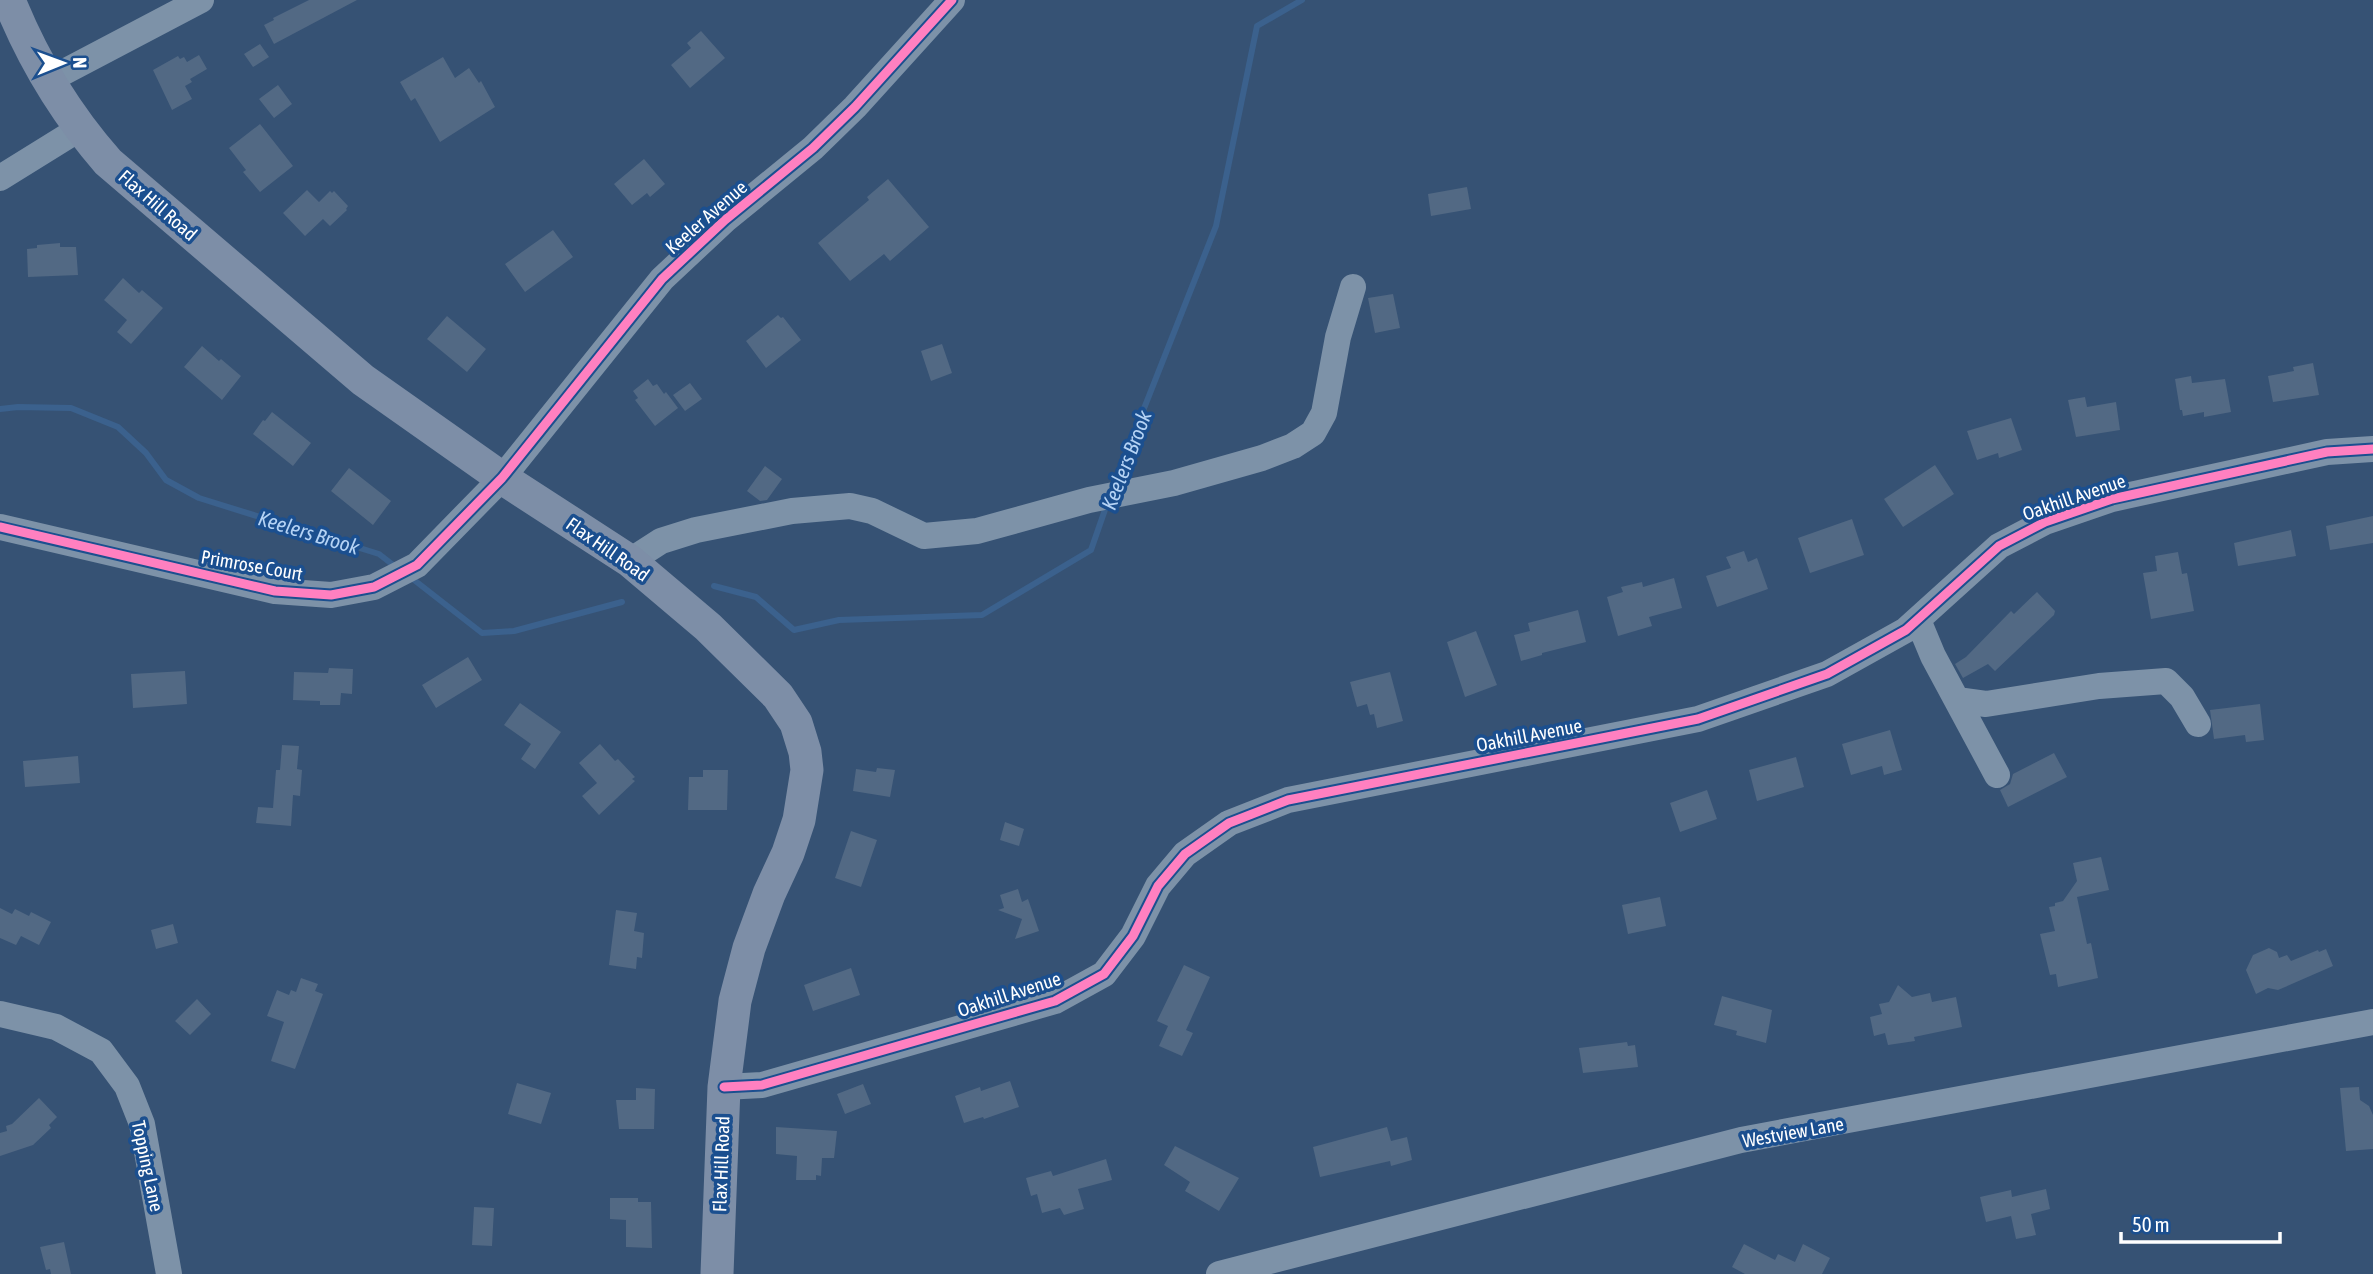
<svg xmlns="http://www.w3.org/2000/svg" width="2373" height="1274" font-family="'Asap Condensed',sans-serif">
<style>
.lines{fill:none;stroke-linecap:round;stroke-linejoin:round}
.stream{stroke:#3b618d;stroke-width:6}
.building{fill:#526984}
.minor{stroke:#7d92a8;stroke-width:26}
.major{stroke:#7d8ea7;stroke-width:33}
.cycleway-casing{stroke:#1b4f8f;stroke-width:13}
.cycleway{stroke:#ff80c0;stroke-width:9}
.labels{text-anchor:middle;dominant-baseline:central;stroke-width:7;stroke-linejoin:round;paint-order:stroke}
.street-label{font-size:19px;fill:#fff;stroke:#1b4f8f}
.water-label{font-size:21px;font-style:italic;fill:#b5d3f5;stroke:#1b4f8f}
</style>
<rect width="100%" height="100%" fill="#365274"/>
<g class="lines">
<path class="stream" d="M0,409l18,-2 53,1 47,19 28,26 20,27 33,18 180,56 18,14
M1113,487l103,-261 41,-200 45,-26
M409,576l73,57 32,-2 108,-29
M714,586l42,11 38,33 45,-10 143,-5 109,-65 16,-46"/>
</g>
<path class="building" d="M309,0h48l-83,44 -10,-19 10,-5 -1,-2z
M701,31l24,27 -35,30 -19,-23 20,-17 -4,-5z
M260,44l9,13 -16,10 -9,-13z
M199,55l8,14 -17,10 2,3 -7,4 7,13 -20,11 -19,-40 25,-14 2,3 4,-2 3,5z
M443,57l12,21 14,-10 10,15 2,-2 14,26 -55,35 -25,-44 -4,3 -11,-19z
M278,85l14,19 -18,14 -15,-19z
M260,124l33,42 -33,26 -17,-20 3,-2 -17,-22z
M644,159l21,25 -15,13 -3,-4 -15,12 -18,-21z
M888,179l41,48 -39,34 -6,-7 -34,27 -32,-38 51,-43 -2,-3z
M1467,187l4,22 -40,7 -3,-22z
M307,190l12,12 11,-11 2,2 2,-2 14,15 -2,3 1,1 -17,16 -7,-7 -18,17 -22,-23z
M553,230l20,27 -48,35 -20,-28z
M60,243v4h16l2,28 -50,2 -1,-28 10,-1v-3z
M123,278l16,15 3,-3 21,18 -32,36 -14,-12 10,-12 -23,-20z
M1393,294l7,34 -25,5 -7,-35z
M778,315l3,3 2,-1 18,23 -35,28 -20,-27z
M447,316l39,33 -19,23 -40,-33z
M942,344l10,29 -21,8 -10,-30z
M202,346l17,15 2,-2 20,17 -19,24 -38,-33z
M2313,363l6,32 -46,7 -5,-26 26,-5 -1,-4z
M2191,376l1,7 33,-4 6,33 -27,5v-5l-21,4 -1,-6h-2l-5,-31z
M648,379l5,7 4,-2 7,10 2,-2 12,16 -23,18 -20,-26 3,-2 -5,-7z
M690,383l12,16 -17,12 -12,-16z
M2085,397l2,10 29,-5 4,28 -44,7 -8,-37z
M272,412l39,31 -18,23 -40,-32 10,-14 2,1z
M2011,418l11,32 -23,8 -1,-5 -21,7 -10,-29z
M1935,465l19,29 -51,33 -19,-28z
M765,466l17,13 -15,21 -7,1 -13,-10z
M349,468l42,33 -18,24 -42,-34z
M2373,516v27l-43,7 -4,-24z
M1852,519l12,36 -54,18 -12,-35z
M2291,530l5,26 -58,10 -4,-23z
M1744,551l4,11 9,-4 11,31 -51,18 -11,-31 25,-8 -5,-11z
M2178,552l4,22 5,-1 7,38 -43,8 -8,-46 14,-2 -2,-15z
M1674,578l8,30 -33,9 3,9 -34,10 -11,-39 16,-5 -2,-5 21,-5 1,5z
M2037,592l18,19 -1,4 -59,56 -7,-7 -25,14 -8,-14 11,-7 45,-46 3,3z
M1578,610l8,32 -44,11v2l-21,6 -7,-26 16,-4 -2,-8z
M1476,631l21,54 -32,12 -18,-55z
M468,657l14,23 -46,28 -14,-23z
M329,668l24,1 -1,25 -11,-1 -1,12h-20v-4l-27,-1 1,-28 34,1z
M185,671l2,33 -54,4 -2,-34z
M1390,672l13,49 -26,7 -3,-14 -4,1 -3,-11 -10,3 -7,-25z
M520,703l41,29 -26,37 -14,-10 10,-15 -27,-19z
M2260,704l4,36 -18,2 -1,-7 -31,4 -4,-29z
M1890,730l12,40 -18,5 -2,-9 -31,9 -9,-31z
M600,744l15,17 3,-2 17,18 -3,2 3,2 -36,34 -17,-19 15,-13 -18,-20z
M282,745l17,1 -2,23 5,1 -2,26 -7,-1 -2,31 -35,-3 2,-16 15,1 3,-38h4z
M2054,753l13,24 -59,30 -8,-17 10,-6 3,-10z
M78,756l2,27 -55,4 -2,-26z
M1796,757l8,30 -47,14 -8,-31z
M877,768l18,2 -5,27 -37,-6 3,-22 20,3z
M703,770h25l-1,40h-39l1,-33h14z
M1707,790l10,29 -37,13 -10,-29z
M1005,822l19,7 -5,17 -19,-6z
M851,831l26,9 -16,47 -26,-9z
M2101,857l8,33 -32,7 10,47 4,-1 7,35 -40,9 -2,-13 -6,1 -10,-41 15,-3 -6,-24 6,-1v-3l8,-2 14,-20 -4,-18z
M1018,889l4,13 6,-3 11,32 -24,8 7,-20 -24,-9 6,-2 -4,-13z
M1660,897l6,29 -38,8 -6,-29z
M0,908l12,6 3,-5 14,7 2,-4 20,10 -12,23 -18,-9 -5,9 -16,-7z
M616,910l21,3 -3,18 10,2 -2,25 -5,-1 -1,12 -27,-4z
M173,924l5,19 -22,6 -5,-19z
M2269,948l8,4 2,6 8,-3 4,6 27,-11 1,2 7,-3 7,17 -55,24 -10,-2 -12,6 -10,-24 7,-15z
M1184,965l26,12 -24,53 7,3 -11,23 -23,-10 9,-20 -11,-5z
M851,968l9,27 -47,16 -9,-26z
M301,978l17,6 -3,7 8,3 -28,75 -24,-8 13,-39 -17,-6 10,-26 12,5 2,-5 5,2z
M1898,985l14,12 18,-4 2,9 24,-5 6,30 -48,10 1,4 -27,4 -3,-12 -11,3 -4,-19 12,-3 -3,-10 10,-2z
M1722,996l50,14 -6,33 -30,-8 1,-4 -23,-6z
M197,999l14,15 -21,21 -15,-14z
M1627,1042l1,4 7,-1 3,22 -55,6 -4,-25z
M1010,1081l9,26 -35,12 -1,-2 -19,6 -9,-27 25,-9 1,4z
M517,1083l34,10 -10,31 -33,-10z
M863,1084l8,20 -26,10 -8,-20z
M2359,1087l1,13 9,6 4,9v34l-27,2 -6,-63z
M636,1088l19,1 -1,40h-35l-3,-29h20z
M39,1098l18,19 -8,8 2,3 -18,17 -33,11v-23l7,-2 -1,-5 6,-2z
M776,1127l61,4 -3,27h-12l-1,18 -5,-1v5h-20l1,-24 -21,-2z
M1387,1127l4,14 16,-4 5,23 -21,6 -1,-5 -70,16 -7,-30z
M1175,1146l64,32 -20,33 -34,-20 5,-9 -26,-17z
M1106,1159l6,21 -34,9 6,20 -20,6 -4,-7 -18,5 -5,-19 -6,2 -5,-18 25,-7 2,5z
M2046,1189l4,20 -19,5 5,21 -20,4 -5,-23 -25,6 -6,-25 31,-7 1,7z
M610,1198h28v4h13l1,46 -26,-1v-27l-16,-1z
M474,1207l20,1 -2,38 -20,-1z
M64,1242l7,32h-20l-1,-5 -4,1 -6,-23z
M1744,1244l31,16 3,-6 17,8 8,-18 27,14 -8,16h-77l-13,-7z"/>
<g class="lines">
<path class="minor" d="M47,81l154,-81
M0,178l79,-49
M0,527l275,64 56,4 43,-8 43,-22 85,-87 160,-199 63,-59 88,-72 42,-41 97,-107
M630,561l31,-20 35,-11 96,-19 58,-5 22,5 52,25 53,-5 112,-31 85,-17 88,-25 31,-12 20,-13 11,-20 14,-76 15,-50
M1918,620l15,36 64,119
M1957,700l29,4 113,-18 67,-5 16,16 16,27
M0,1014l56,13 45,24 26,35 15,38 27,150
M724,1087l38,-2 293,-84 49,-27 29,-38 25,-50 27,-32 44,-31 59,-23 410,-81 129,-45 79,-44 93,-84 46,-24 67,-23 215,-47 46,-3
M1219,1274l522,-134 632,-118"/>
<path class="major" d="M9,0c24,60 56,113 99,162l255,218 139,98 128,83 78,66 70,69 18,27 9,29 2,18 -8,50 -11,33 -19,41 -20,54 -14,53 -11,86 -7,187"/>
<defs>
<path id="cycleway" d="M0,527l275,64 56,4 43,-8 43,-22 85,-87 160,-199 63,-59 88,-72 42,-41 97,-107
M724,1087l38,-2 293,-84 49,-27 29,-38 25,-50 27,-32 44,-31 59,-23 410,-81 129,-45 79,-44 93,-84 46,-24 67,-23 215,-47 46,-3"/>
</defs>
<use href="#cycleway" class="cycleway-casing"/>
<use href="#cycleway" class="cycleway"/>
</g>
<g class="labels">
<g class="street-label">
<text transform="translate(158 205) rotate(41)">Flax Hill Road</text>
<text transform="translate(706 217) rotate(-41)">Keeler Avenue</text>
<text transform="translate(2074 497) rotate(-19)">Oakhill Avenue</text>
<text transform="translate(608 549) rotate(35)">Flax Hill Road</text>
<text transform="translate(252 565) rotate(10)">Primrose Court</text>
<text transform="translate(1529 735) rotate(-11)">Oakhill Avenue</text>
<text transform="translate(1009 994) rotate(-18)">Oakhill Avenue</text>
<text transform="translate(1793 1132) rotate(-10)">Westview Lane</text>
<text transform="translate(721 1164) rotate(-88)">Flax Hill Road</text>
<text transform="translate(148 1166) rotate(78)">Topping Lane</text>
</g>
<g class="water-label">
<text transform="translate(1126 460) rotate(-69)">Keelers Brook</text>
<text transform="translate(309 532) rotate(17)">Keelers Brook</text>
</g>
</g>
<g transform="translate(63 63) rotate(89)" stroke="#1b4f8f" stroke-width="5" paint-order="stroke">
<path d="M0-5L12 26L0 18L-12 26Z" fill="#ffffff"/>
<text y="-10" font-size="19" font-weight="bold" text-anchor="middle" fill="#ffffff">N</text>
</g>
<path d="M2121 1232v10h159v-10" fill="none" stroke="#ffffff" stroke-width="3.5"/>
<text x="2132" y="1232" font-size="21" fill="#ffffff" stroke="#1b4f8f" stroke-width="5" paint-order="stroke">50 m</text>
</svg>
